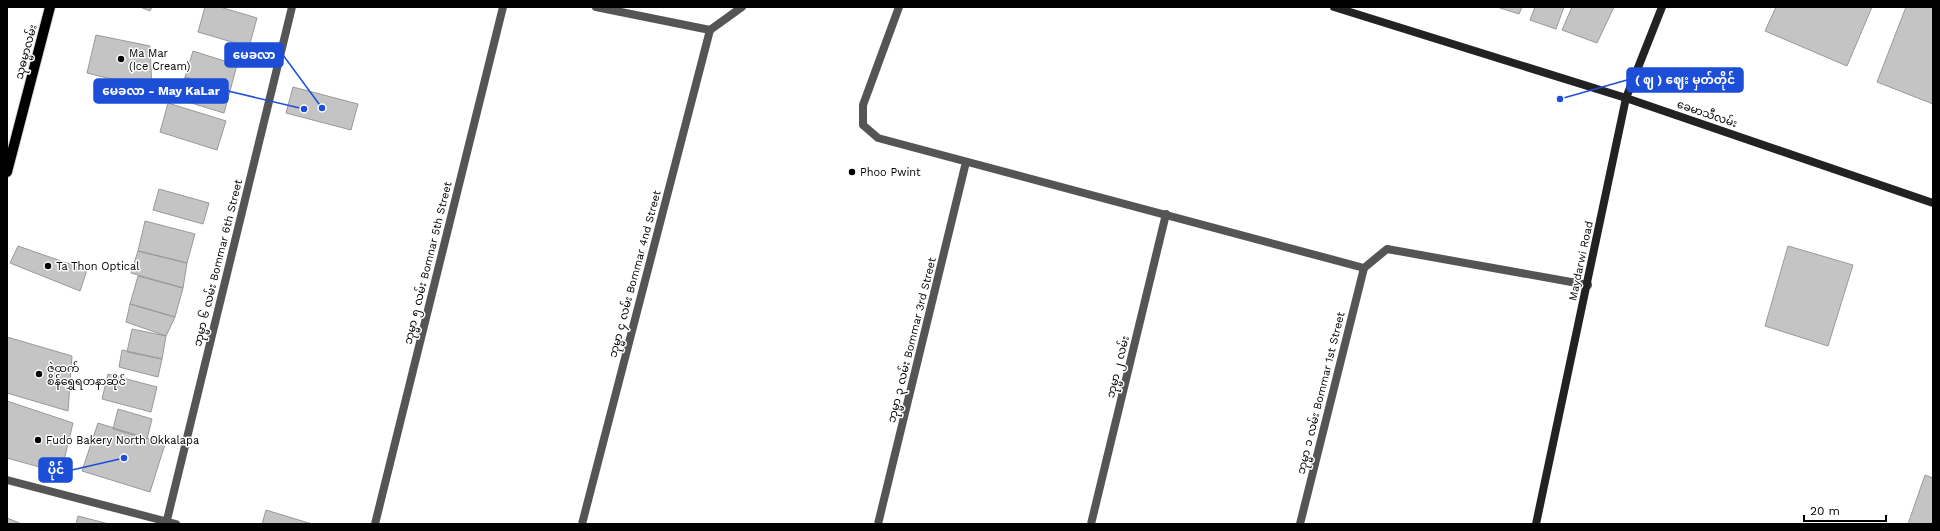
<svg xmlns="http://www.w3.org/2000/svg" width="1940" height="531" font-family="'Work Sans','Noto Sans Myanmar',sans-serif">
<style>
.building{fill:#c4c4c4;stroke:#999}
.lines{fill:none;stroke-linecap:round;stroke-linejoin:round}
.primary-casing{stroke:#dbdbdb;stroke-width:12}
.lane{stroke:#555;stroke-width:8}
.street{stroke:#555;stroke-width:8}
.secondary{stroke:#222;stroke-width:8}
.primary{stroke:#000;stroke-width:10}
.poi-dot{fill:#000;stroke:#fff;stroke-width:1.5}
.labels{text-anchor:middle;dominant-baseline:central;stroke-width:3;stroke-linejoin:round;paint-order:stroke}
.street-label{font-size:11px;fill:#000;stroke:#fff}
.poi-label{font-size:11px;fill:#000;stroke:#fff;text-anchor:start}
.leader{fill:none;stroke:#1d4ed8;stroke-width:1.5}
.callout-dot{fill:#1d4ed8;stroke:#fff;stroke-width:1.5}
.callout{fill:#1d4ed8;stroke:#1d4ed8;stroke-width:1.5}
.callout-label{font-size:12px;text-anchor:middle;font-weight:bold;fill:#fff}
</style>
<rect width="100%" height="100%" fill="#fff"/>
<path class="building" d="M140,7h12l-2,4z
M205,7h15l37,11 -8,29 -51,-15z
M1497,7h25l-3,7z
M1535,7h29l-8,22 -26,-9z
M1572,7h42l-17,36 -35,-13z
M1776,7h96l-25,59 -82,-35z
M1906,7h27v97l-56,-22z
M96,35l54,11 2,43 -65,-16z
M193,51l44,14 -7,26 -45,-14z
M185,77l45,14 -6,22 -46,-14z
M293,87l65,17 -7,26 -65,-17z
M168,103l58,18 -9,29 -57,-18z
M159,189l50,14 -6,21 -50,-14z
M145,221l50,13 -8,29 -49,-12z
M18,246l69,24 -7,21 -70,-28z
M1788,246l65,19 -25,81 -63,-20z
M138,251l49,12 -4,25 -52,-15z
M138,276l45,12 -8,29 -45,-13z
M130,304l45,13 -9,19 -40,-14z
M132,329l34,7 -4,23 -35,-7z
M7,337l65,19 -4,55 -61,-18z
M122,350l40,9 -4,18 -39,-10z
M108,374l49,13 -6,25 -49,-13z
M7,401l66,22 -12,50 -54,-15z
M118,409l34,10 -5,20 -34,-10z
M98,423l67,21 -15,48 -68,-21z
M1925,475l8,3v46h-25z
M266,510l46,14h-50z
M78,516l31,8h-33z
M7,518l15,6h-15z"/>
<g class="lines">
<defs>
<path id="primary" d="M7,172l43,-165"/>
</defs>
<use href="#primary" class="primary-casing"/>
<path class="lane" d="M710,30l32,-23
M1364,268l23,-19 201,36"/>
<path class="street" d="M899,7l-36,98v20l15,13 486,130 -64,256
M7,480l169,44
M166,524l126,-517
M375,524l128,-517
M582,524l128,-494 -114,-23
M878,524l88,-362
M1091,524l75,-310"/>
<path class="secondary" d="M1334,7l292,91 307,105
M1536,524l90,-426 36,-91"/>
<use href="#primary" class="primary"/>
</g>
<g class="poi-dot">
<circle cx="121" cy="59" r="4"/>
<circle cx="852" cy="172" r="4"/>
<circle cx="48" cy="266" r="4"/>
<circle cx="39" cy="374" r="4"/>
<circle cx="38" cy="440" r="4"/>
</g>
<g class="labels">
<g class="street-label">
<text transform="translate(26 52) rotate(-75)">သုဓမ္မာလမ်း</text>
<text transform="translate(1707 114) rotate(19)">ခေမာသီလမ်း</text>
<text transform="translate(1581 261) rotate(-78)">Maydarwi Road</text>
<text transform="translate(218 263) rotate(-76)">ဘုမ္မာ ၆ လမ်း Bommar 6th Street</text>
<text transform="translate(428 263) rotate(-76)">ဘုမ္မာ ၅ လမ်း Bomnar 5th Street</text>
<text transform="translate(635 274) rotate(-75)">ဘုမ္မာ ၄ လမ်း Bommar 4nd Street</text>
<text transform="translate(912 340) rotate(-76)">ဘုမ္မာ ၃ လမ်း Bommar 3rd Street</text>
<text transform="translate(1118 367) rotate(-76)">ဘုမ္မာ ၂ လမ်း</text>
<text transform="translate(1321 393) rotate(-76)">ဘုမ္မာ ၁ လမ်း Bommar 1st Street</text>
</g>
<g class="poi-label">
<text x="129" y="53">Ma Mar<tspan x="129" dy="13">(Ice Cream)</tspan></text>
<text x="860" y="172">Phoo Pwint</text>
<text x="56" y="266">Ta Thon Optical</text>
<text x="47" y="368">ဇွဲထက်<tspan x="47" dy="13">စိန်ရွှေရတနာဆိုင်</tspan></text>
<text x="46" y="440">Fudo Bakery North Okkalapa</text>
</g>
</g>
<path class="leader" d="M322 108L283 55M1560 99L1627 80M304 109L228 91M124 458L72 470"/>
<g class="callout-dot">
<circle cx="322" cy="108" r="4"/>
<circle cx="1560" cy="99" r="4"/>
<circle cx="304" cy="109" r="4"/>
<circle cx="124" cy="458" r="4"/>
</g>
<g class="callout">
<rect x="225" y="43" width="58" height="24" rx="4"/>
<rect x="1627" y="68" width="116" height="24" rx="4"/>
<rect x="94" y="79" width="134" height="24" rx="4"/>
<rect x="39" y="458" width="33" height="24" rx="4"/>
</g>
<g class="callout-label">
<text x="254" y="59">မေခလာ</text>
<text x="1685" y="84">( ဈ ) ဈေး မှတ်တိုင်</text>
<text x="161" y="95">မေခလာ - May KaLar</text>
<text x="56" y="474">ပိုင်</text>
</g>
<rect width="1940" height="531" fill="none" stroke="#000000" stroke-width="16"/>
<path d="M1804 515v6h82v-6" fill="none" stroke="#000000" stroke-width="2"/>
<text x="1810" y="515" font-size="12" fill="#000000" stroke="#ffffff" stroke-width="3" paint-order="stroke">20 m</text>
</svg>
